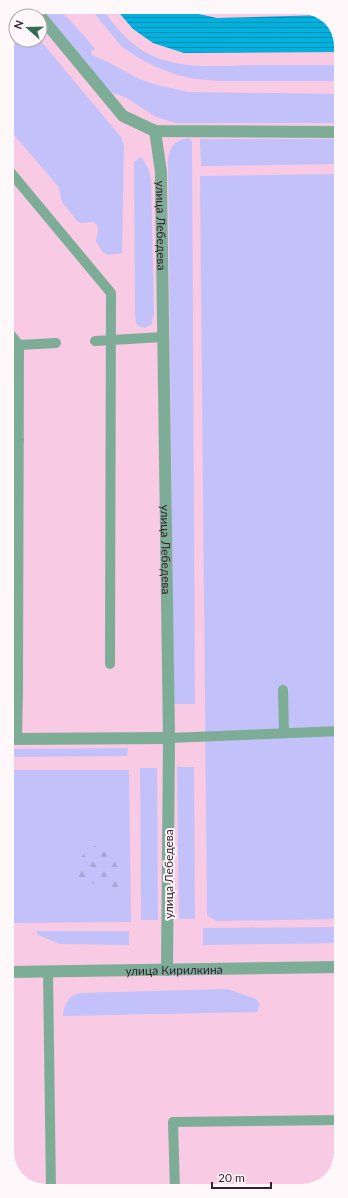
<svg xmlns="http://www.w3.org/2000/svg" width="348" height="1198" font-family="Lato,sans-serif">
<style>
.green{fill:#c2c1f9}
.forest{fill:url(#forest-firs)}
.water{fill:url(#water-rules)}
.lines{fill:none;stroke-linecap:round;stroke-linejoin:round}
.service{stroke:#7dad97;stroke-width:10}
.minor{stroke:#7dad97;stroke-width:12}
.labels{text-anchor:middle;dominant-baseline:central;stroke-width:4;stroke-linejoin:round;paint-order:stroke}
.street-label{font-size:12px;fill:#37212e;stroke:#fff8fb}
</style>
<defs>
<pattern id="forest-firs" width="22" height="20" patternUnits="userSpaceOnUse"><rect width="22" height="20" fill="#c2c1f9"/><path d="M5 1l3.5 6h-7zM16 11l3.5 6h-7z" fill="#a7a6d6"/></pattern>
<pattern id="water-rules" width="6" height="5" patternUnits="userSpaceOnUse"><rect width="6" height="5" fill="#04b0de"/><path d="M0 2.5h6" fill="none" stroke="#068fb4"/></pattern>
</defs>
<rect width="100%" height="100%" fill="#f9cae3"/>
<path class="green" d="M46,7h5l3,3 4,-2c13,14 26,26 37,41l-4,2 1,4 20,9 27,15 18,6 32,7 151,2v29h-164l-20,-6 -29,-19 -14,-5 -5,-3 -67,-81z
M89,7h11c13,16 26,34 45,45 30,18 73,14 107,13 29,0 59,0 88,0v16h-122l-22,-2 -19,-4 -23,-9 -15,-8 -17,-11z
M16,24v16h24l81,97 3,9 -2,107c-17,3 -17,4 -26,-12l2,-11 -1,-5 -4,-3 -12,1 -4,-2 -15,-19 -4,-16 -51,-59v-83z
M190,138l2,4 3,562h-21l-6,-546c4,-14 7,-18 22,-20z
M200,139h140v25l-139,2z
M141,157l7,11 3,11 3,135 -3,11 -6,3 -7,-2 -2,-3 -1,-8 -1,-153z
M340,174l1,745 -125,2 -9,-6 -7,-739z
M7,698c8,7 6,22 1,30z
M128,748l-1,8 -119,1v-8z
M177,767h17l1,152h-16z
M140,768h17l1,152h-17z
M8,770h121l2,152 -123,1z
M341,927v16l-138,2v-17z
M36,931h93v14l-69,-1 -22,-9z
M227,989l29,10 4,5 -3,8 -194,4c1,-11 5,-21 17,-23z"/>
<path class="forest" d="M95,846h6l10,7 11,24 1,5 -1,5c-8,4 -13,0 -20,-2 -8,-3 -14,0 -21,-5 -13,-11 3,-30 14,-34z"/>
<path class="water" d="M114,7h58l13,4 32,7 107,-3 4,2 12,21v14l-156,1 -31,-10 -20,-14z"/>
<g class="lines">
<path class="service" d="M7,168l104,125 -1,371
M7,330l12,15 -1,345
M95,341l68,-4
M19,345l37,-2
M7,441l12,-1
M339,687l2,35
M283,690l1,43
M7,691l11,-1 -1,49
M169,738l172,-7
M48,972l3,219
M175,1190l-2,-68 168,-2"/>
<g class="minor">
<path d="M36,11l87,105 32,15 185,1"/>
<path id="s1" d="M155,131l6,41v9l8,557 -2,232"/>
<path d="M8,739l161,-1"/>
<path id="s2" d="M8,972l333,-5"/>
</g>
</g>
<g class="labels">
<g class="street-label">
<text stroke="none"><textPath href="#s1" startOffset="95">улица Лебедева</textPath></text>
<text stroke="none"><textPath href="#s1" startOffset="419">улица Лебедева</textPath></text>
<text transform="translate(168 874) rotate(-90)">улица Лебедева</text>
<text stroke="none"><textPath href="#s2" startOffset="166">улица Кирилкина</textPath></text>
</g>
</g>
<path d="M0 0H348V1198H0ZM46 14H302A32 32 0 0 1 334 46V1152A32 32 0 0 1 302 1184H46A32 32 0 0 1 14 1152V46A32 32 0 0 1 46 14Z" fill="#fff8fb" fill-rule="evenodd"/>
<g transform="translate(28 28) rotate(290)"><circle r="19" fill="#fff8fb" stroke="#afa2a9"/>
<path d="M0-3L7 15L0 10L-7 15Z" fill="#316b54"/>
<text y="-6" font-size="11" font-weight="bold" text-anchor="middle" fill="#37212e">N</text>
</g>
<path d="M212 1182v6h59v-6" fill="none" stroke="#37212e" stroke-width="2"/>
<text x="218" y="1182" font-size="12" fill="#37212e" stroke="#fff8fb" stroke-width="3" paint-order="stroke">20 m</text>
</svg>
